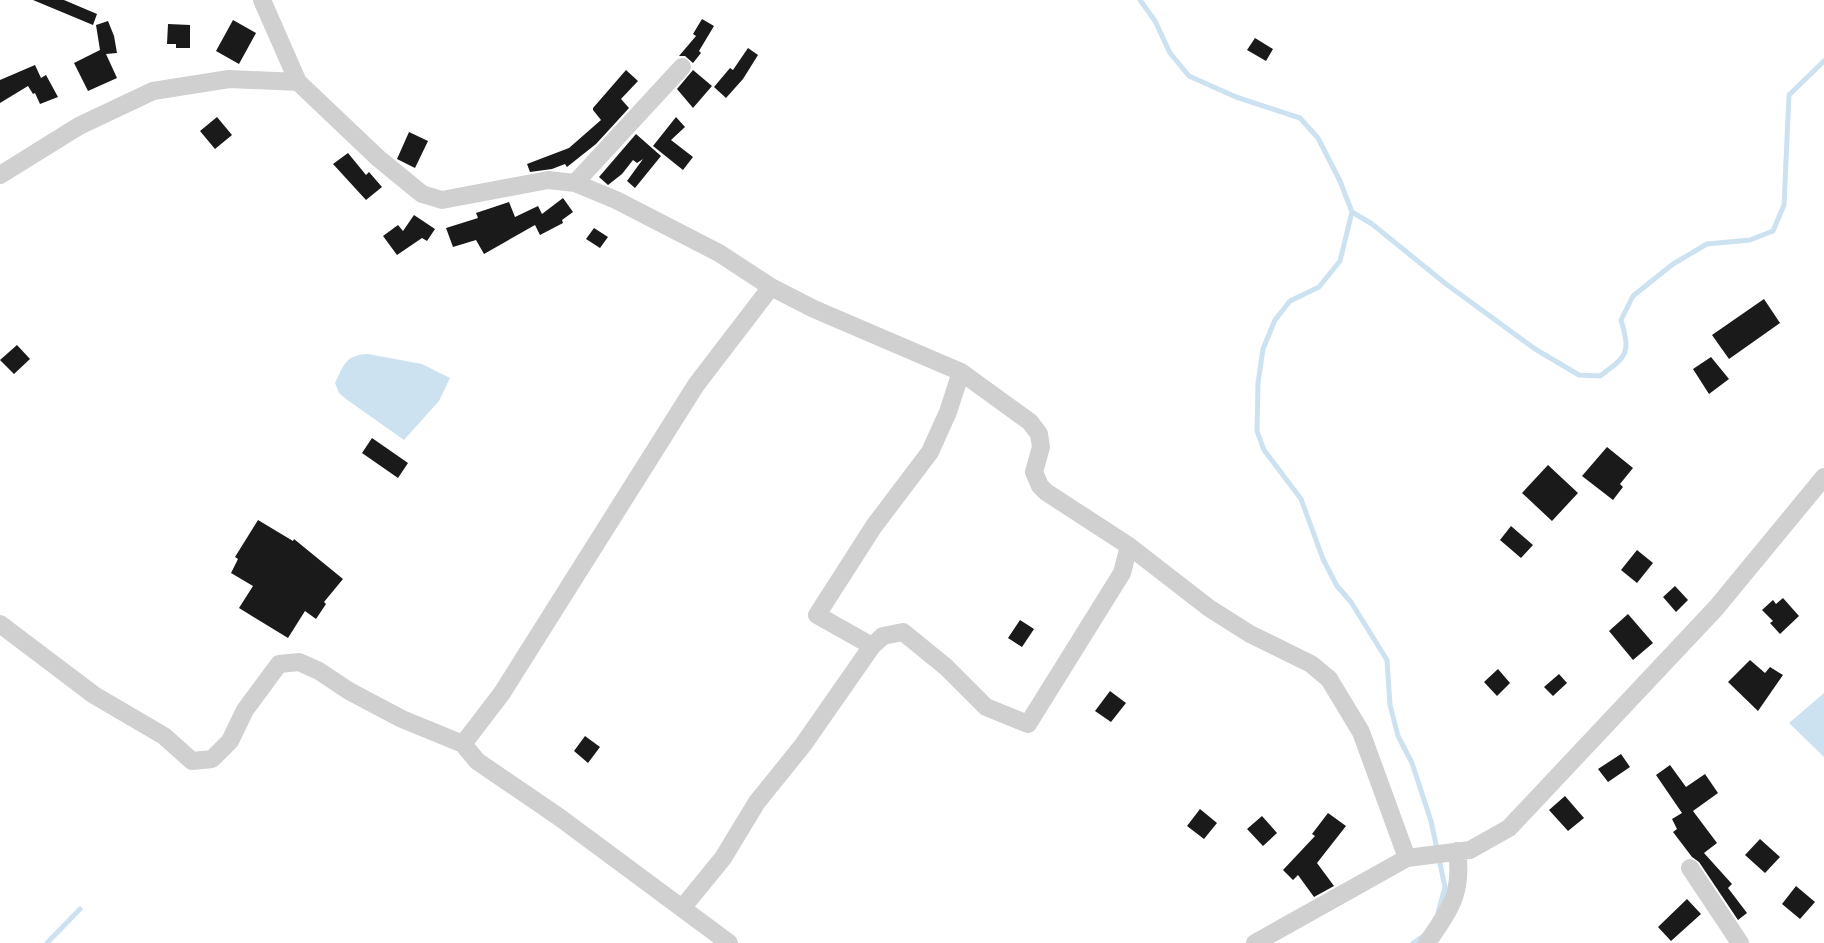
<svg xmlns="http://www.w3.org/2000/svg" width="1824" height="943" font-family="Poppins,sans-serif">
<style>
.water{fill:#cce2f1}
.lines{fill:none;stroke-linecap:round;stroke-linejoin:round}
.stream{stroke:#cce2f1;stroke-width:5}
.building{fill:#1a1a1a}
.minor{stroke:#d0d0d0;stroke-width:18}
</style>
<rect width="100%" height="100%" fill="#fff"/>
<path class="water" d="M368,354l54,10 28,14 -11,23 -35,39 -58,-41 -7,-6 -4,-10c9,-18 10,-28 33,-29z
M1824,693v64l-35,-34z"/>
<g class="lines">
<path class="stream" d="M1140,0l15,21 15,32 19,23 47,21 64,21 18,20 22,43 12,31 20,12 74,60 89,65 44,26 21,1c27,-20 31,-22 21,-56l12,-24 40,-32 34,-20 43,-4 23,-9 11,-26 5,-110 35,-34
M1352,212l-12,49 -21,26 -29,14 -15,19 -12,29 -5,34 -1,48 7,19 37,49 22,60 14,27 14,16 36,58 3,45 8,31 14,27 19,58 14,66 -7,26
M47,943l33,-34
M1413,943l12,-8"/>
</g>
<path class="building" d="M33,0h31l33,14 -4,11z
M702,19l12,7 -15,25 2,2 -8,10 -8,-7h-6l17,-20 -3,-2z
M233,20l23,13 -17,31 -23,-13z
M108,21l6,15 3,17 -11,1 11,24 -29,13 -14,-28 26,-13 -4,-25z
M168,24l22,1v23h-14v-4h-9z
M1255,38l18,11 -7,12 -19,-11z
M748,48l10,7 -15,24 -17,19 -12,-11 16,-19 3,2z
M35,65l6,13 5,-3 12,22 -18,7 -5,-11 -2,1 -5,-8 -28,17v-23z
M626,70l12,11 -17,18 8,9 -33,36 -29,23 -2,-3 -13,5 -22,3 -3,-8 42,-16 32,-28 -8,-10v-2z
M693,70l19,16 -19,22 -16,-19z
M217,117l15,18 -17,14 -15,-18z
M676,117l9,10 -14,13 22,17 -10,13 -30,-24z
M409,132l19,9 -13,27 -18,-9z
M636,134l25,22 -26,32 -8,-7 16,-22 -6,4 -4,-3 -11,14 -14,11 -9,-8z
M348,153l18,22 3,-3 13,15 -16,13 -33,-36z
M563,198l10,14 -11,8 1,3 -23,12 -5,-10 -51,29 -8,-14 -23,7 -7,-19 32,-10 -2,-5 33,-11 6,15 23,-11 4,8z
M414,215l21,14 -8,12 -5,-3 -25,17 -14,-19 15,-11 5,6z
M594,228l14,9 -8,11 -14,-9z
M1764,299l16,24 -51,36 -17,-24z
M17,345l13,14 -16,15 -14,-14z
M1711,357l18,22 -20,15 -16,-25z
M372,438l36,25 -10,15 -36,-25z
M1607,447l26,21 -13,16 3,3 -10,13 -31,-24z
M1548,465l30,28 -26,28 -30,-28z
M258,520l35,21 1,-2 49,40 -19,23 2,2 -10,15 -11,-8 -17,27 -49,-30 14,-22 -22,-13 7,-14 -3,-2z
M1511,526l22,19 -12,13 -21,-18z
M1637,550l16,13 -16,20 -16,-13z
M1675,586l13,14 -12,12 -13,-15z
M1783,598l16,18 -19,18 -10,-11 3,-2 -11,-11 11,-10 3,4z
M1628,614l25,29 -20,17 -24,-29z
M1020,620l14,9 -12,18 -14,-9z
M1750,660l15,13 5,-6 13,8 -25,36 -30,-29z
M1498,669l12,14 -13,13 -13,-14z
M1559,674l8,9 -14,13 -9,-9z
M1110,691l16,12 -15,19 -16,-11z
M585,736l15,11 -12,16 -14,-12z
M1621,754l9,13 -22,15 -10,-13z
M1670,765l16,22 19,-13 13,19 -25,18 24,32 -13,10 28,31 -4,4 19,25 -9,7 -39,-58 -7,-5 -19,-25 4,-3 -5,-10 10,-6 -26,-38z
M1565,796l19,22 -16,13 -19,-21z
M1200,809l17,14 -13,16 -17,-13z
M1328,813l18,13 -29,37 17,23 -20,11 -16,-22 -5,5 -10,-10 32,-34 -3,-2z
M1262,816l15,17 -14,13 -16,-17z
M1760,839l20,18 -15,16 -20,-18z
M1796,886l19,16 -15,17 -18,-15z
M1687,899l14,15 -30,27 -13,-14z"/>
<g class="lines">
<path class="minor" d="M262,0l36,82
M0,175l79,-49 74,-35 76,-12 69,3 80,76 44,36 20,6 106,-20 27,3 41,17 103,53 52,34 43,22 147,63 69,50 9,12 2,13 -7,25 6,14 6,6 83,54 80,62 41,26 61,30 18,15 32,53 46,126 63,-8 39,-22 207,-220 108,-131
M575,183l107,-116
M0,624l94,71 70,41 28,25 20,-2 18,-18 15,-31 34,-46 20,-2 20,9 30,20 53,28 61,25 14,17 82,56 170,126
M872,646l11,-10 20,-4 43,35 40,40 42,17 94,-151 7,-27
M463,744l39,-51 194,-308 75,-98
M1690,868l50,75
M683,907l40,-49 34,-56 46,-57 69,-99 -55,-31 57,-89 56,-74 18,-40 13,-40
M1255,943l152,-85
M1427,943c23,-34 36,-49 30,-92"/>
</g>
</svg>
